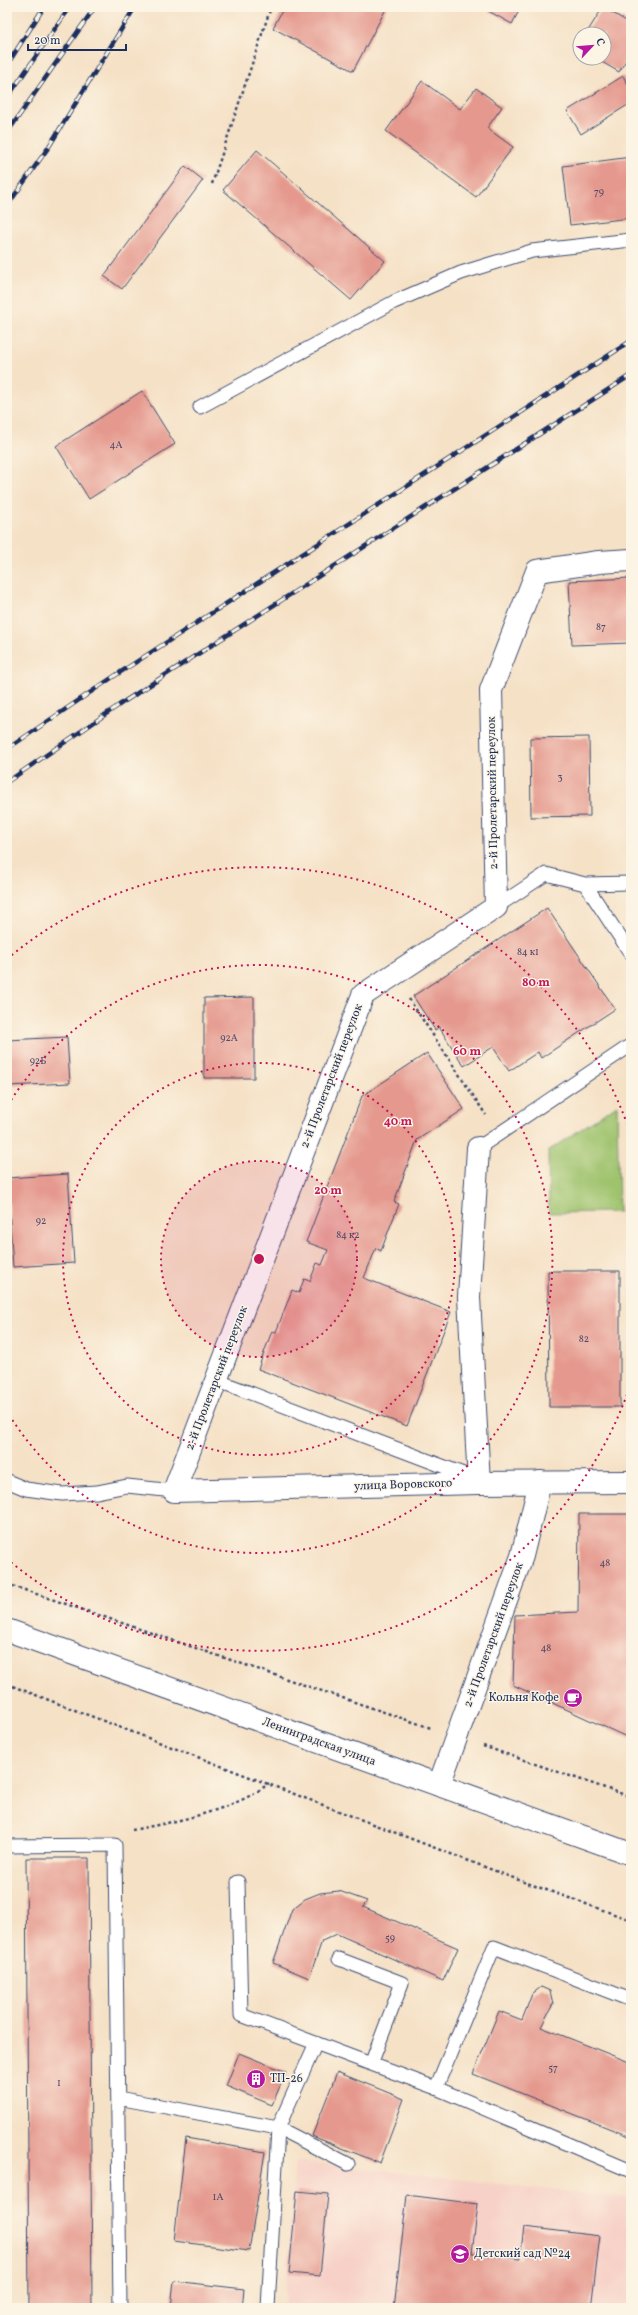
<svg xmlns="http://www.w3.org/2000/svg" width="638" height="2315" font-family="Vollkorn,serif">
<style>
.built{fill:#f7d1c7}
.green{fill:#9fc36d;stroke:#5d7966}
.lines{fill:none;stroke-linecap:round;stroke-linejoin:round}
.stream{stroke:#51abcf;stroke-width:10}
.building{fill:#e5998e}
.lane-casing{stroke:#3c4a6e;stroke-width:15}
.street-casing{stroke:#3c4a6e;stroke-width:24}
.secondary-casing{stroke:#3c4a6e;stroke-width:24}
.path{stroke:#3c4a6e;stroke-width:2.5;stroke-dasharray:3 3;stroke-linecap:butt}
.lane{stroke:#fff;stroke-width:13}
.street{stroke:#fff;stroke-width:22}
.secondary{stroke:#fff;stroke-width:22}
.rail-casing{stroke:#1b2f5e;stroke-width:4.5}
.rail{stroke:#fcf5e5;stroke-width:3;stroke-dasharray:9;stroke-linecap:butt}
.ring{fill:none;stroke:#c2185b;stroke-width:2;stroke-dasharray:2 4}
.labels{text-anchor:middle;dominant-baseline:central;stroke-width:3;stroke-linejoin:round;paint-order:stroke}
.number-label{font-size:10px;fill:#4e4a6a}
.street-label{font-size:12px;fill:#1b2f5e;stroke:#fcf5e5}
.poi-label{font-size:12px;fill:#1b2f5e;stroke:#fcf5e5;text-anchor:start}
.centre{fill:#c2185b;stroke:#fcf5e5;stroke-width:2}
.ring-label{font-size:12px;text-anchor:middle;font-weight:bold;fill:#c2185b;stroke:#fcf5e5;stroke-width:3;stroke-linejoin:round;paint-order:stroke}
</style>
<rect width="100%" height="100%" fill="#fcf5e5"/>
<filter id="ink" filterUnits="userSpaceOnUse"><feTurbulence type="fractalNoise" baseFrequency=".025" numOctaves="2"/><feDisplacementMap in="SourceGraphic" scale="8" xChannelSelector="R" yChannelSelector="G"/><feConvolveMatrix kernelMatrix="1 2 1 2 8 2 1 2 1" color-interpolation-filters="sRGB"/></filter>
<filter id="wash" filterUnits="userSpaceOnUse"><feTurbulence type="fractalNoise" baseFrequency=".012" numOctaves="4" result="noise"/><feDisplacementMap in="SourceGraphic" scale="16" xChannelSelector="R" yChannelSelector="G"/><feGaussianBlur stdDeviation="0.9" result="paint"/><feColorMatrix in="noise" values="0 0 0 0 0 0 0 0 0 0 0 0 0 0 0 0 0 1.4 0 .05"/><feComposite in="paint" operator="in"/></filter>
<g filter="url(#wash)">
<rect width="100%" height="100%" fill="#f5e1c6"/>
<path class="built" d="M295,2161l336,38v109h-347z"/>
<path class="green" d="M617,1105l2,107 -70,1 -1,-62z"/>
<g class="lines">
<path class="stream" d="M7,9l1,-2"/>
</g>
<g id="blocks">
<path class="building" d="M284,7h103l-34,64 -80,-43z
M481,7h40l-9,17z
M603,7l28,17v28l-12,20 -24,-14h9v-24h-18z
M623,76l8,14v13l-50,31 -14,-23z
M422,81l38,28 16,-21 26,19 -15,21 26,19 -37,50 -90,-66z
M257,150l128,111 -34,39 -128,-110z
M631,157v61l-61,7 -7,-59z
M185,166l18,14 -81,109 -18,-13z
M142,391l33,53 -86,55 -33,-53z
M631,578v65l-59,2 -3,-64z
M589,737l1,79 -59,1 -1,-79z
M547,908l68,101 -74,49 -3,-6 -29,19 -16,-24 -29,19 -25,-39 -4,3 -22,-34z
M254,997v81h-50v-80z
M67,1037l3,46 -63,3v-46z
M427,1053l37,56 -47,31 -23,62 5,2 -9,23 -9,24 -5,-3 -12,30 87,34 -44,114 -149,-57 14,-38 4,1 16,-42 7,3 5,-14 6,2 7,-18 5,2 6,-15 -22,-8 56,-146z
M68,1174l6,89 -61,4 -6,-89z
M548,1271h72v136h-71z
M579,1514h52v225l-118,-54 2,-70 63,-3z
M26,1858h63l3,450h-63z
M339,1891l28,10 -4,6 95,41 -15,33 -106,-47 -15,7 -13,37 -36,-15 19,-54 13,-10 15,-6z
M541,1987l9,4 3,13 -12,23 88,35 2,-7v82l-158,-63 26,-63 23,9 10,-26z
M239,2053l47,19 -14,33 -46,-19z
M337,2072l67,27 -24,64 -68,-27z
M186,2138l79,14 -16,99 -75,-10z
M297,2191l31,3 -8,82 -31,-3z
M407,2195l71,9 -6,49 48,6 4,-32 76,9 -9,72h-197z
M174,2281l70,8 -2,19h-71z"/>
</g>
</g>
<g filter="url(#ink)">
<use href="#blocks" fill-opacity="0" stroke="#3c4a6e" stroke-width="1"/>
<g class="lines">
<defs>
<path id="lane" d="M200,407l194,-105 67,-29 71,-22 99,-11
M585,884l46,70
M496,907l50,-33 39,10 46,-1
M478,1148l153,-103
M216,1380l258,98
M7,1481l19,8 36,5 35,-2 30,-6 47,5
M7,1846l108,-1 5,463
M238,1882l3,133 130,49
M339,1959l63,24 -31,81 65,24
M631,2000l-137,-53 -58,141 195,83
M316,2043l-38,85 70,36
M118,2098l160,30 -10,180"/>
<path id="street" d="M631,560l-32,2 -62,9 -46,119 5,217 -133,88 -189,496 305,-8 152,-1
M478,1148l-9,149 10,186
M439,1785l83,-229 18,-74"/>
<path id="secondary" d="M7,1630l624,224"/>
</defs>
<use href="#lane" class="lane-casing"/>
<use href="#street" class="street-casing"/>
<use href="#secondary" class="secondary-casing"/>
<path class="path" d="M212,184l59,-177
M409,999l77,116
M7,1584l424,144
M7,1684l517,198 107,38
M483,1746l148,51
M132,1830c42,-8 105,-20 137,-47"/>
<use href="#lane" class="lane"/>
<use href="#street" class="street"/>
<use href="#secondary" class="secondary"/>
<defs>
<path id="rail" d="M7,65l37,-58
M7,98l63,-91
M7,133l88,-126
M7,206l41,-58 87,-141
M7,749l106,-72 518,-336
M7,782l118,-81 506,-326"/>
</defs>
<use href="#rail" class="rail-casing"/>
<use href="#rail" class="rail"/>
</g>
</g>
<circle cx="259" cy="1259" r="98" fill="#c2185b" fill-opacity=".12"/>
<g class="ring">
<circle cx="259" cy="1259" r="98"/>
<circle cx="259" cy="1259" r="196"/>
<path d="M8 1105A294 294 0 1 1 8 1413"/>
<path d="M631 1383A392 392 0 0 1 7 1559M7 959A392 392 0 0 1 631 1135"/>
</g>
<defs>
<symbol id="cafe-disc" viewBox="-11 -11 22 22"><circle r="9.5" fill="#b5179e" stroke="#fcf5e5"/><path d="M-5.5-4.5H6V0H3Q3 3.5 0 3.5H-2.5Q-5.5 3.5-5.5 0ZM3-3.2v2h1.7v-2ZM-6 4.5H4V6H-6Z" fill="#fff"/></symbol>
<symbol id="building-disc" viewBox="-11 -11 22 22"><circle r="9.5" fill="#b5179e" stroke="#fcf5e5"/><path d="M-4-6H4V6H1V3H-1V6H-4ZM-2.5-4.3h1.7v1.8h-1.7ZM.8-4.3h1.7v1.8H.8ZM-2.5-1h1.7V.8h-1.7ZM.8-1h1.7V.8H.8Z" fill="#fff"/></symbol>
<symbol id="school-disc" viewBox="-11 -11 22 22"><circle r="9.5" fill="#b5179e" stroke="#fcf5e5"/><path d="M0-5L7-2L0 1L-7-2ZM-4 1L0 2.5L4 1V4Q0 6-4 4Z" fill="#fff"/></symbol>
</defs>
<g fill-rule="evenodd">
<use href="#cafe-disc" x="562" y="1687" width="22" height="22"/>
<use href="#building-disc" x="245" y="2068" width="22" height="22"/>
<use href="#school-disc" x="449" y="2243" width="22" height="22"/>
</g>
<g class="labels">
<g class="number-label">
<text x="599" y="192">79</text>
<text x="116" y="445">4А</text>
<text x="601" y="627">87</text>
<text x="560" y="777">3</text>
<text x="528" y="952">84 к1</text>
<text x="229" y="1038">92А</text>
<text x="38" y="1061">92Б</text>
<text x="41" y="1221">92</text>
<text x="348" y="1235">84 к2</text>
<text x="584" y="1339">82</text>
<text x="605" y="1563">48</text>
<text x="546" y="1648">48</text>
<text x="390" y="1938">59</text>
<text x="553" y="2068">57</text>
<text x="59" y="2083">1</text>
<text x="218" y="2197">1А</text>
</g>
<g class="street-label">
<text transform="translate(493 793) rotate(-91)">2-й Пролетарский переулок</text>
<text transform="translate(332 1076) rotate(-69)">2-й Пролетарский переулок</text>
<text transform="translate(217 1378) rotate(-69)">2-й Пролетарский переулок</text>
<text transform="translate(403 1485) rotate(-2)">улица Воровского</text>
<text transform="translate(494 1635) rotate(-70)">2-й Пролетарский переулок</text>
<text transform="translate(319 1742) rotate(20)">Ленинградская улица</text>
</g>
<g class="poi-label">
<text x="559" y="1698" text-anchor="end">Кольня Кофе</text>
<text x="270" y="2079">ТП-26</text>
<text x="474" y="2254">Детский сад №24</text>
</g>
</g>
<circle cx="259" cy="1259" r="6" class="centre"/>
<g class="ring-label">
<text x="536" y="986">80 m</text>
<text x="467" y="1055">60 m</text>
<text x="398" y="1125">40 m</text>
<text x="328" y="1194">20 m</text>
</g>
<rect width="638" height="2315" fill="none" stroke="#fcf5e5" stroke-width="24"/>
<g transform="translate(592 46) rotate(64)"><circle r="19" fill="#fcf5e5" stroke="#a2a6af"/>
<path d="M0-3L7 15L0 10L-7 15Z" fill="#b5179e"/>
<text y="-6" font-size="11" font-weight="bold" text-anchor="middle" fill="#1b2f5e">С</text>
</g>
<path d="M28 44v6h98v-6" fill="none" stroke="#1b2f5e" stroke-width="2"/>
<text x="34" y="44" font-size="12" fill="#1b2f5e" stroke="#fcf5e5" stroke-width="3" paint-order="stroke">20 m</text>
</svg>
